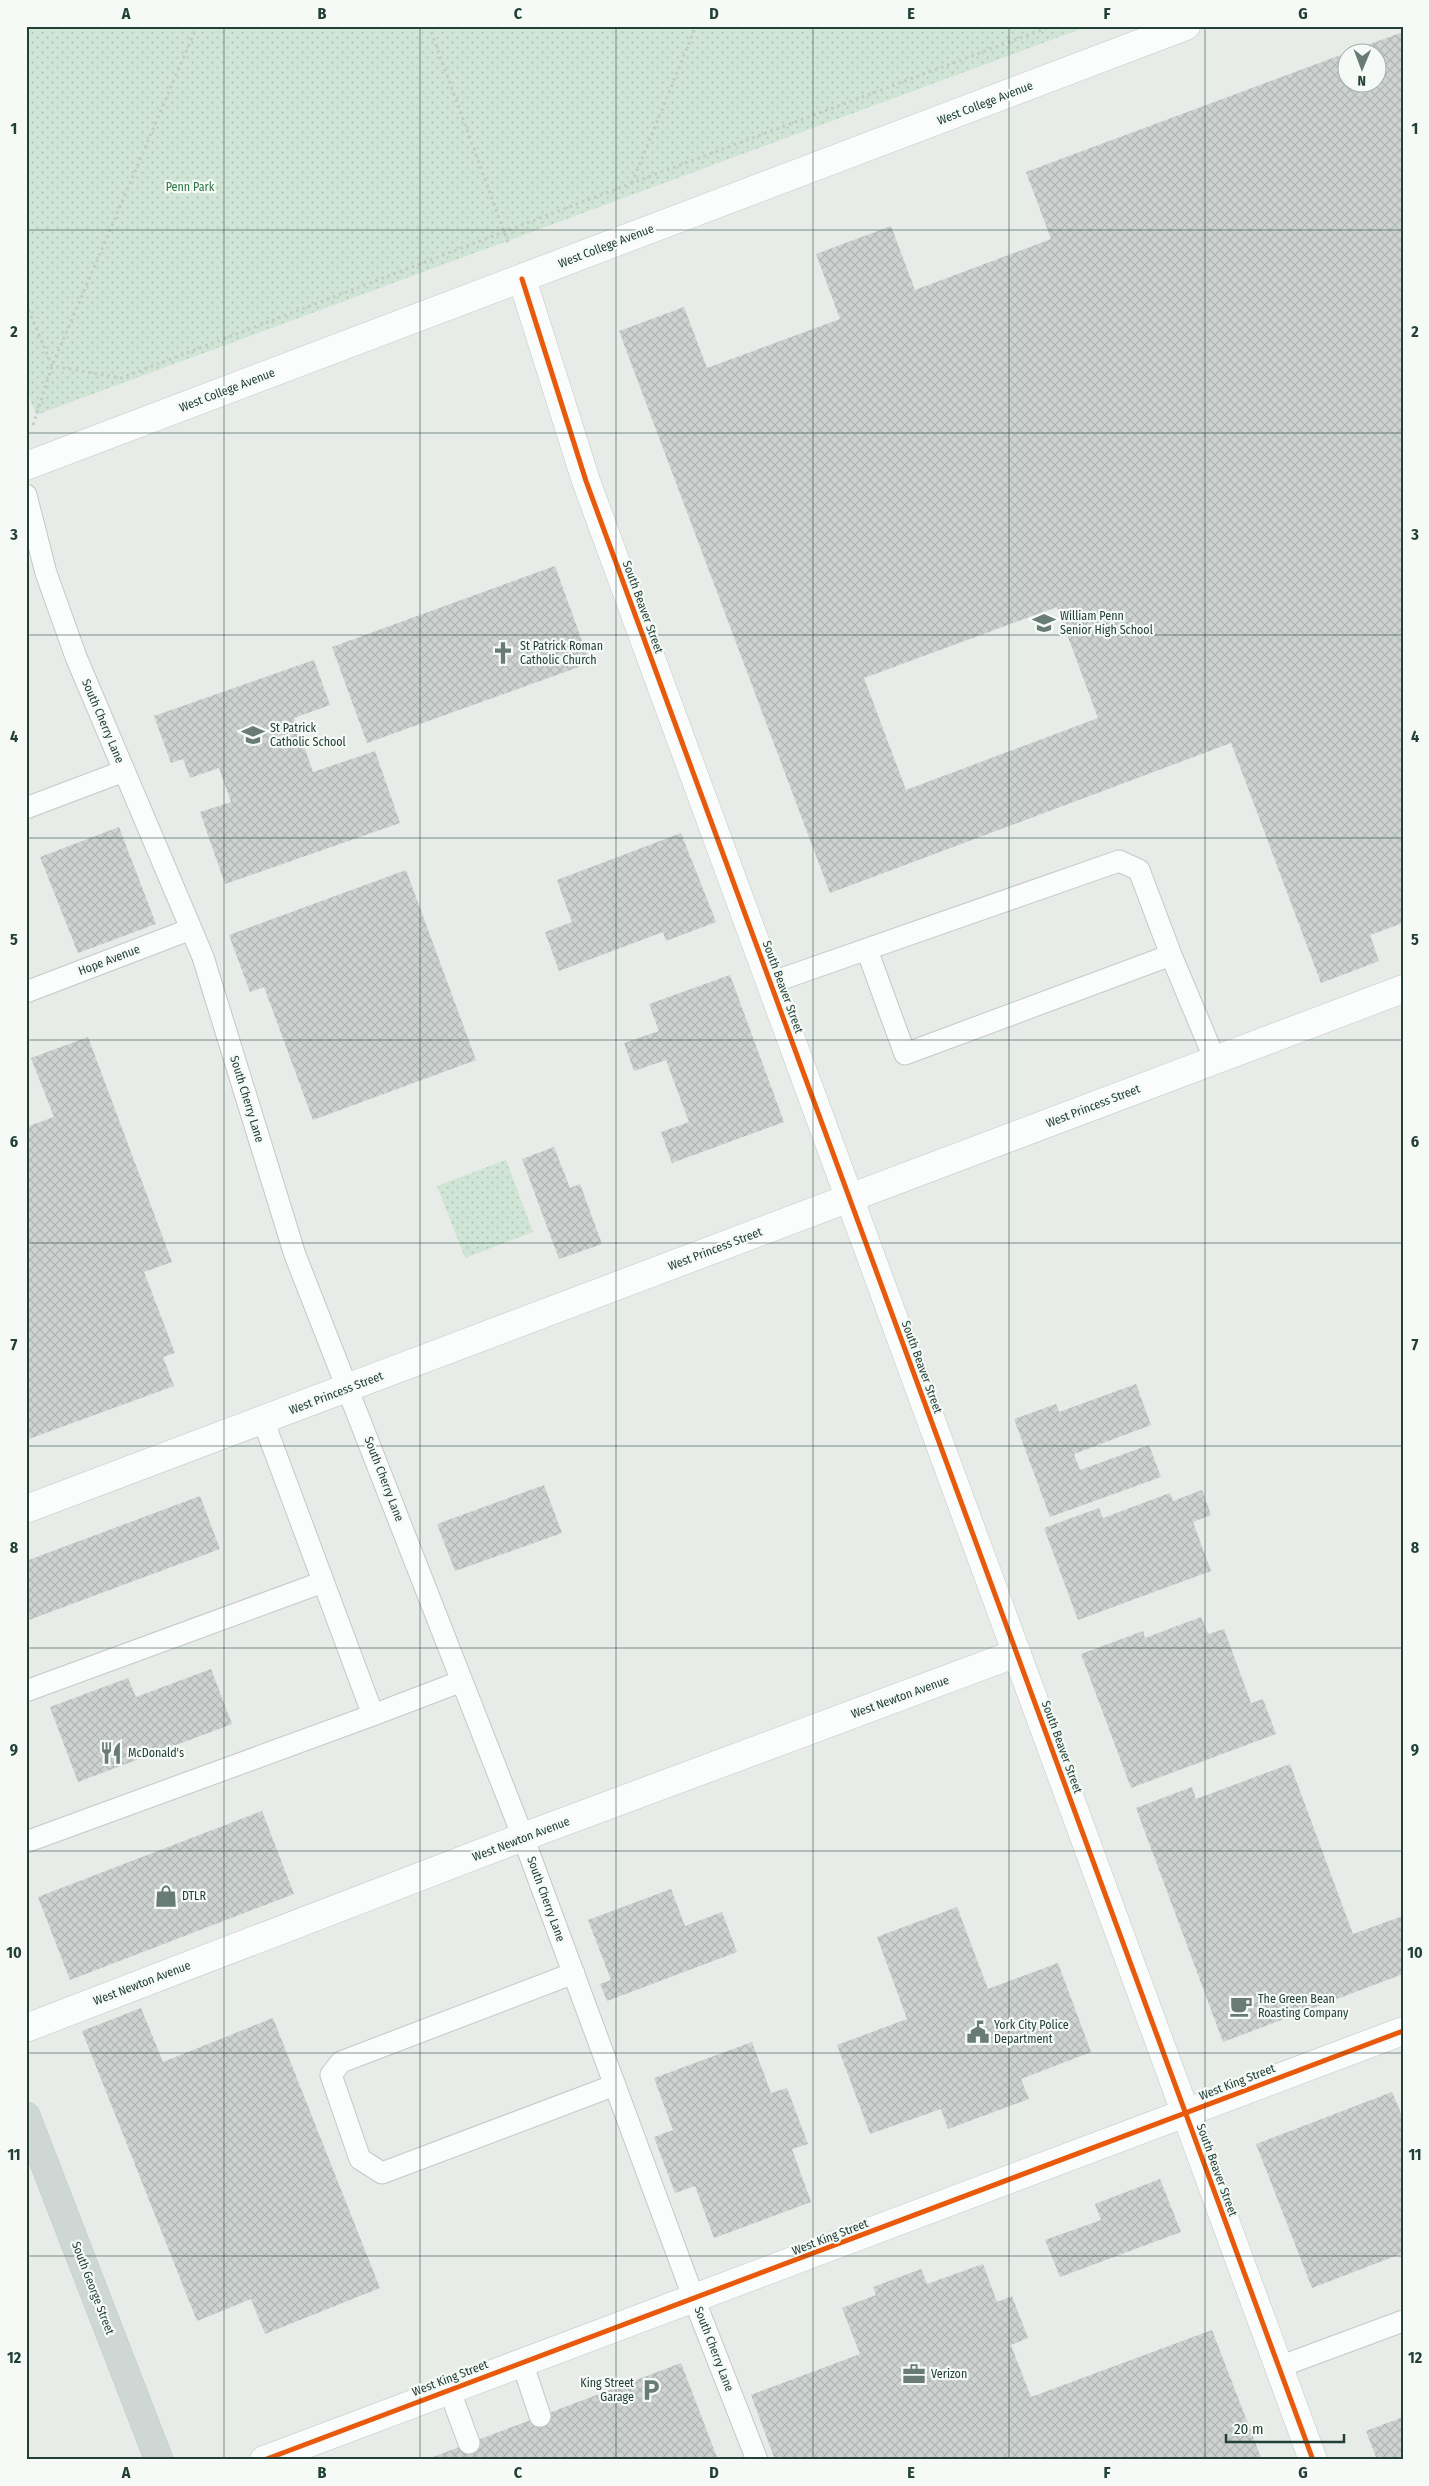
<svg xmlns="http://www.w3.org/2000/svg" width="1429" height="2486" font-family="'Fira Sans Condensed',sans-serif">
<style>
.park{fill:url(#park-dots)}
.building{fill:url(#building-cross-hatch);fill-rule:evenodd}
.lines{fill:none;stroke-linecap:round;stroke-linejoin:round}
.service-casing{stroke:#c4c9c6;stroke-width:23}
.minor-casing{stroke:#c4c9c6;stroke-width:29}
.tertiary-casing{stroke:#c4c9c6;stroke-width:29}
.primary-casing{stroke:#c2cac7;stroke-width:29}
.path{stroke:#c2cbc7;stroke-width:3;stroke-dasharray:2.5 4;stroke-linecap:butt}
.service{stroke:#fbfcfc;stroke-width:21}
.minor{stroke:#fbfcfc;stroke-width:28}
.tertiary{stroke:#fbfcfc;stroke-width:28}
.primary{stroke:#cfd7d4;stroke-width:28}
.cycleway-casing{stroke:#f5faf7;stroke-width:8}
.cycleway{stroke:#e8590c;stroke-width:5}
.grid{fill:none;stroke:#234036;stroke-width:1;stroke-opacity:0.55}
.labels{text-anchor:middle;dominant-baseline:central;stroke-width:4.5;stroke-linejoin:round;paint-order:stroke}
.street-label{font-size:12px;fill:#234036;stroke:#f5faf7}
.park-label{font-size:12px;fill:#2d7843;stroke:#f5faf7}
.poi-label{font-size:12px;fill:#234036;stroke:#f5faf7;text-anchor:start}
.neatline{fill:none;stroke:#234036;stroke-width:2}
.grid-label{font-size:16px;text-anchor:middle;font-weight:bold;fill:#234036}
</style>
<defs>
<pattern id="park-dots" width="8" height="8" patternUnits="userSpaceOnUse" patternTransform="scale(1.25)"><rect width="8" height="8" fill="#d0e5d5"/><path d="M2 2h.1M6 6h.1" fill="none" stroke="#b2c6b7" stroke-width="1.8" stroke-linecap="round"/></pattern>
<pattern id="building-cross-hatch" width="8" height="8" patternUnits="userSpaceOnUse" patternTransform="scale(1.25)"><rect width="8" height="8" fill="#ced3d1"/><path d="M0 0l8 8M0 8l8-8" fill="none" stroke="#b1b6b4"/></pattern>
</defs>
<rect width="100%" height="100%" fill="#e7ece9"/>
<path class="park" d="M26,26h1063l-1053,389 -10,-26z
M506,1160l27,72 -68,26 -28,-72z"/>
<path class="building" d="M1403,32v891l-33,12 9,26 -58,22 -90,-240 -401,150 -211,-562 65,-24 23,61 133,-49 -24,-65 75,-28 24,64 136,-51 -25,-67 320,-119v29h30v-30h-28zM1057,607l41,111 -192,72 -42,-112z
M555,566l35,97 -223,80 -35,-96z
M314,660l16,45 -36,13 19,54 62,-21 25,72 -175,61 -25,-72 31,-10 -12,-34 -29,10 -7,-19 -12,4 -17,-47z
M119,827l37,97 -78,29 -38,-96z
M681,833l35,89 -50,19 -3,-9 -104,39 -14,-39 27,-10 -15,-42z
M406,870l70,190 -163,60 -49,-133 -14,5 -21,-57z
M730,975l54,147 -112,41 -11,-31 28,-10 -23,-62 -32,11 -10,-28 35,-12 -10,-27z
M88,1037l84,225 -28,10 31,81 -12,4 11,29 -148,54v-313l28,-10 -23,-59z
M554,1147l16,41 10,-4 22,60 -43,15 -37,-100z
M1136,1384l15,41 -77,29 6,16 69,-25 12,32 -111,40 -36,-98 42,-15 3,8z
M544,1485l18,48 -107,38 -18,-47z
M1202,1490l9,25 -18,7 18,49 -133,49 -34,-92 55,-20 4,10 67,-25 3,8z
M200,1496l20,53 -194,72v-60z
M1201,1617l7,17 16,-5 27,74 12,-4 13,35 -145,54 -50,-134 62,-23 2,7z
M211,1669l21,55 -154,58 -28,-75 78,-29 8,19z
M1290,1764l63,170 50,-18v58l-180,68 -87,-234 56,-21 4,12z
M262,1811l32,83 -224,86 -32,-83z
M671,1889l14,37 37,-14 15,40 -130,49 -7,-17 11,-4 -23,-60z
M957,1907l31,82 70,-26 33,89 -70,27 8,20 -81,30 -7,-20 -71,25 -33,-89 70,-26 -30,-82z
M141,2008l22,54 110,-44 107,270 -115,46 -14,-35 -54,22 -115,-290z
M752,2042l19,51 16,-5 21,56 -16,5 19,53 -97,36 -19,-52 -20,7 -21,-56 19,-7 -19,-52z
M1392,2092l11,26v135l-91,35 -56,-144z
M1160,2179l21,53 -121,45 -15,-37 56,-20 -6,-16z
M983,2264l14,38 15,-6 16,42 -17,7 20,52 181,-67 50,130h-487l-24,-65 109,-41 -18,-46 34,-13 -3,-8 48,-18 6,15z
M681,2363l37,97h-293z
M1403,2417v43h-26l-11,-29z"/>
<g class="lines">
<defs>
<path id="service" d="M26,495l20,78 30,84 127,300 92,298 228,582 171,462 63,161
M26,808l98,-37
M867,950l38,104 266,-99
M770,983l349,-122 20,9 32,85 44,105
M26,992l165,-63
M26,1691l297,-109
M373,1715l89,-34
M26,1842l347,-127 -110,-295
M574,1973l-233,89 -10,13 29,84 22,14 233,-88
M522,2362l18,54
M1279,2367l124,-46
M449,2389l20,54"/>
<path id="minor" d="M26,2028l497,-191 494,-184"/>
<path id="tertiary" d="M522,279l64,202 727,1979
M26,466l1160,-440
M26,1509l1377,-520
M264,2460l1139,-429"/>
<path id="primary" d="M26,2116l133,344"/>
</defs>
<use href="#service" class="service-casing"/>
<use href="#minor" class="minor-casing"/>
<use href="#tertiary" class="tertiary-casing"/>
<use href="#primary" class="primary-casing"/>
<path class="path" d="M429,26l80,219
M632,183l64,-157
M26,304l26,62 69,12 511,-195 420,-157
M33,425l19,-59 145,-340"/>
<use href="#service" class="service"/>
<use href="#minor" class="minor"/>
<use href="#tertiary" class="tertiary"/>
<use href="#primary" class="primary"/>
<defs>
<path id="cycleway" d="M522,279l64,202 727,1979
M264,2460l1139,-429"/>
</defs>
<use href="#cycleway" class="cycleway-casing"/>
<use href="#cycleway" class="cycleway"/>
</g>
<path class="grid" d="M224,26v2434M420,26v2434M616,26v2434M813,26v2434M1009,26v2434M1205,26v2434M26,230h1377M26,433h1377M26,635h1377M26,838h1377M26,1040h1377M26,1243h1377M26,1446h1377M26,1648h1377M26,1851h1377M26,2053h1377M26,2256h1377"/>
<defs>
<symbol id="school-bare" viewBox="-9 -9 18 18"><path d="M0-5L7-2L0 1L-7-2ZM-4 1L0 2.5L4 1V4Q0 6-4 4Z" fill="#687c75" stroke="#f5faf7" stroke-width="2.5" paint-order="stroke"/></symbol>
<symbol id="church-bare" viewBox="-9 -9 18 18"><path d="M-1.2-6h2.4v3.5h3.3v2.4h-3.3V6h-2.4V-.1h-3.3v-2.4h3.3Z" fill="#687c75" stroke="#f5faf7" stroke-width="2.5" paint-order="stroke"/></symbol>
<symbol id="restaurant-bare" viewBox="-9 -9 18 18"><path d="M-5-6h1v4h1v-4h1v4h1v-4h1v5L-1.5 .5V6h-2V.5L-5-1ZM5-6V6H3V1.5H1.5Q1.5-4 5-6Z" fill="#687c75" stroke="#f5faf7" stroke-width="2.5" paint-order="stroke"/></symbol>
<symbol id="shop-bare" viewBox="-9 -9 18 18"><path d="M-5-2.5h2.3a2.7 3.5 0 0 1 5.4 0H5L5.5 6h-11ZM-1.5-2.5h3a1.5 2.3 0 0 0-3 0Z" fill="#687c75" stroke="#f5faf7" stroke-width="2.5" paint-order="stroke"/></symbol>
<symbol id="cafe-bare" viewBox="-9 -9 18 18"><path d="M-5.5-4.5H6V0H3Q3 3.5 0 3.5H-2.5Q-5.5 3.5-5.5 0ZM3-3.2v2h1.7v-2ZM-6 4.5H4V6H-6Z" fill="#687c75" stroke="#f5faf7" stroke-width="2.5" paint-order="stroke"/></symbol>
<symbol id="civic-bare" viewBox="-9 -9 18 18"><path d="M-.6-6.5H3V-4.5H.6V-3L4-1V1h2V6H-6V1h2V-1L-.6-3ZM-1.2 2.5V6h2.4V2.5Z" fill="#687c75" stroke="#f5faf7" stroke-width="2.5" paint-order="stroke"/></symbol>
<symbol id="office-bare" viewBox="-9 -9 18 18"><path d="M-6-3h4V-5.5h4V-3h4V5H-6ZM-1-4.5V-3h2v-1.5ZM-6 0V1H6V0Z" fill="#687c75" stroke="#f5faf7" stroke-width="2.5" paint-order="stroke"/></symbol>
<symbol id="parking-bare" viewBox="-9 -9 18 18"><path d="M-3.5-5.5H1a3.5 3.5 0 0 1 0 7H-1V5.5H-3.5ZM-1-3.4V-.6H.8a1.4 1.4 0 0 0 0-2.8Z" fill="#687c75" stroke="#f5faf7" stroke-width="2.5" paint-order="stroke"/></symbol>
</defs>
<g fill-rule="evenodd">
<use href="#school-bare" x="1028" y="607" width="32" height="32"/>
<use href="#church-bare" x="487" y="637" width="32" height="32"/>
<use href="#school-bare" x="237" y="719" width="32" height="32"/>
<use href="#restaurant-bare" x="95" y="1737" width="32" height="32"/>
<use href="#shop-bare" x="150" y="1880" width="32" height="32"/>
<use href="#cafe-bare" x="1225" y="1990" width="32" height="32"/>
<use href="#civic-bare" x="962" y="2016" width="32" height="32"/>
<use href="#office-bare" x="898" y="2358" width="32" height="32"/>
<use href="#parking-bare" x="635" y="2374" width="32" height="32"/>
</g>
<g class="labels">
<g class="street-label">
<text transform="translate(985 103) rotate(-21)">West College Avenue</text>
<text transform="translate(606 246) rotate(-21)">West College Avenue</text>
<text transform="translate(227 390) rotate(-21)">West College Avenue</text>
<text transform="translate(643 607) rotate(70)">South Beaver Street</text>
<text transform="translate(103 721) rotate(67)">South Cherry Lane</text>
<text transform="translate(109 960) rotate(-21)">Hope Avenue</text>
<text transform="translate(783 987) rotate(70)">South Beaver Street</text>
<text transform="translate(247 1099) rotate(73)">South Cherry Lane</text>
<text transform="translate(1093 1106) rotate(-21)">West Princess Street</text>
<text transform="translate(715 1249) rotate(-21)">West Princess Street</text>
<text transform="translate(922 1367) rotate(70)">South Beaver Street</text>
<text transform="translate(336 1393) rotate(-21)">West Princess Street</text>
<text transform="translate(384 1479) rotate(69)">South Cherry Lane</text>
<text transform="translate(900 1697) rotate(-20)">West Newton Avenue</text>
<text transform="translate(1062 1747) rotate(70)">South Beaver Street</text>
<text transform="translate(521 1839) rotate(-21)">West Newton Avenue</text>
<text transform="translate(546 1899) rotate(70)">South Cherry Lane</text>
<text transform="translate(142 1983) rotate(-21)">West Newton Avenue</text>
<text transform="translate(1237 2082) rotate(-21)">West King Street</text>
<text transform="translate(1217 2170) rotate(70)">South Beaver Street</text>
<text transform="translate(830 2237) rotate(-21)">West King Street</text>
<text transform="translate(93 2288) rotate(69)">South George Street</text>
<text transform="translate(714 2349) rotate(69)">South Cherry Lane</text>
<text transform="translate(450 2378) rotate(-21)">West King Street</text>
</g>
<g class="park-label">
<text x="190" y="187">Penn Park</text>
</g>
<g class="poi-label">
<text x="1060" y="616">William Penn<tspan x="1060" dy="14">Senior High School</tspan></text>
<text x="520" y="646">St Patrick Roman<tspan x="520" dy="14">Catholic Church</tspan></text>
<text x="270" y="728">St Patrick<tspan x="270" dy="14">Catholic School</tspan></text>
<text x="128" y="1753">McDonald's</text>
<text x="182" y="1896">DTLR</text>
<text x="1258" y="1999">The Green Bean<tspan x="1258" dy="14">Roasting Company</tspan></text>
<text x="994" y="2025">York City Police<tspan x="994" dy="14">Department</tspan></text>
<text x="931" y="2374">Verizon</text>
<text x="634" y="2383" text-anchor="end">King Street<tspan x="634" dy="14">Garage</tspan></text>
</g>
</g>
<rect width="1429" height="2486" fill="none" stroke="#f5faf7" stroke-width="55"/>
<g transform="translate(1362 68) rotate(181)"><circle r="24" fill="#f5faf7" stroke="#a1b0aa"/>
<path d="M0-4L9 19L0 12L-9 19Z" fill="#687c75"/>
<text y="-8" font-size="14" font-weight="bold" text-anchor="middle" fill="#234036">N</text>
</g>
<path d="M1226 2434v8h118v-8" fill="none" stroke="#234036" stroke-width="2.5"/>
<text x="1234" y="2434" font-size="15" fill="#234036" stroke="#f5faf7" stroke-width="4" paint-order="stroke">20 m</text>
<rect x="28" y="28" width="1374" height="2430" class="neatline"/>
<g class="grid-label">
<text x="126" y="19">A</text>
<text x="322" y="19">B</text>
<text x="518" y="19">C</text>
<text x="714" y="19">D</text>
<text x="911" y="19">E</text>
<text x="1107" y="19">F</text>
<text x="1303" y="19">G</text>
<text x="14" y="134">1</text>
<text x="1415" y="134">1</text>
<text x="14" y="337">2</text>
<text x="1415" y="337">2</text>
<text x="14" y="540">3</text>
<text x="1415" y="540">3</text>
<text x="14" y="742">4</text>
<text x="1415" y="742">4</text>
<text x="14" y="945">5</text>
<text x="1415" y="945">5</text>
<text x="14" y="1147">6</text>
<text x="1415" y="1147">6</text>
<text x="14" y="1350">7</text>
<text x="1415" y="1350">7</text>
<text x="14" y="1553">8</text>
<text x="1415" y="1553">8</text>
<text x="14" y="1755">9</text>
<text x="1415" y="1755">9</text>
<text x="14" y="1958">10</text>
<text x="1415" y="1958">10</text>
<text x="14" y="2160">11</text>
<text x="1415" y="2160">11</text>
<text x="14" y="2363">12</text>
<text x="1415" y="2363">12</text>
<text x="126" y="2478">A</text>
<text x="322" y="2478">B</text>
<text x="518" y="2478">C</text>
<text x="714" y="2478">D</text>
<text x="911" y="2478">E</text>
<text x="1107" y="2478">F</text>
<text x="1303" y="2478">G</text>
</g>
</svg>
